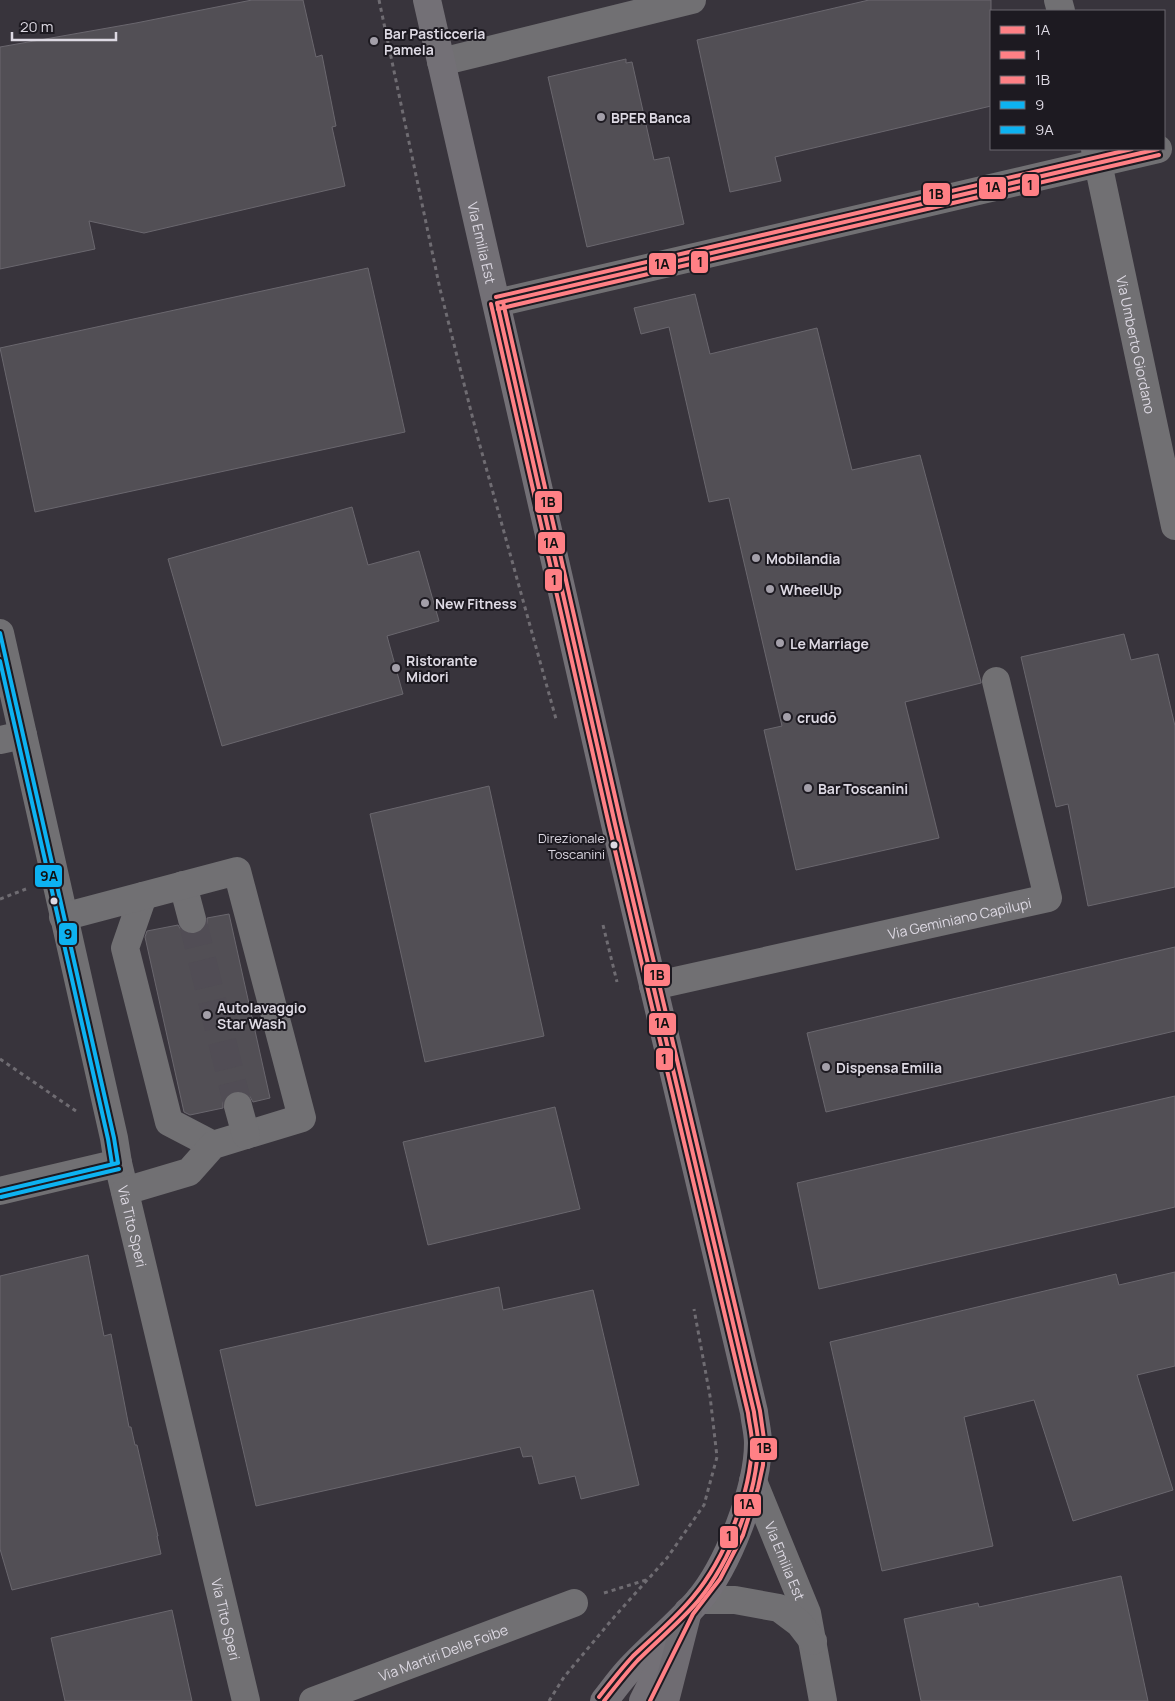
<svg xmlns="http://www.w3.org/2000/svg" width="1175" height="1701" font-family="Manrope,sans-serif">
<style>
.building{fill:#524f55;stroke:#6a676e}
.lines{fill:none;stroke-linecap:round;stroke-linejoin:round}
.minor-tunnel{stroke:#514d55;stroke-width:28;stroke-dasharray:28 14;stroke-linecap:butt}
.path{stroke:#6f6c72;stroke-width:3;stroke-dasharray:4 4;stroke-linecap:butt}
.minor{stroke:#717073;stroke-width:28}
.major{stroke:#737076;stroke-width:28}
.highway{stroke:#6f6c72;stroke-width:28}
.bus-1-casing{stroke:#1d1a21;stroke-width:8}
.bus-2-casing{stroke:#1d1a21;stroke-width:8}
.bus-3-casing{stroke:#1d1a21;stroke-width:8}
.bus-4-casing{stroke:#1d1a21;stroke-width:8}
.bus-5-casing{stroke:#1d1a21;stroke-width:8}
.bus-1{stroke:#ff8085;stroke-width:4}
.bus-2{stroke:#ff8085;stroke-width:4}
.bus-3{stroke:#ff8085;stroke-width:4}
.bus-4{stroke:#0db2f1;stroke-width:4}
.bus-5{stroke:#0db2f1;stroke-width:4}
.poi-dot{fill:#a39fa9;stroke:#1d1a21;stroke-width:2}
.bus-dot{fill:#ddd9e3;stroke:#1d1a21;stroke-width:2}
.labels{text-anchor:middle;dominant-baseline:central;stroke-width:4;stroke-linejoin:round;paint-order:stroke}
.bus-label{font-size:13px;fill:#ddd9e3;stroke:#1d1a21;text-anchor:end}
.poi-label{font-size:14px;font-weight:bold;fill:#ddd9e3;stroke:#1d1a21;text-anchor:start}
.street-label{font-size:14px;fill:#ddd9e3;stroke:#1d1a21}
.line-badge{stroke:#1d1a21;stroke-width:2}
.pale-badge-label{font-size:14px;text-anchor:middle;font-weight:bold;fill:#111}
</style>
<rect width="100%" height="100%" fill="#38343c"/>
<path class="building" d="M252,0h51l13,57 6,-2 14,71 -4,1 13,59 -201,47 -55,-12 6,28 -95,20v-222l136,-24z
M869,0h122v106l-216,51 6,24 -51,11 -33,-152z
M626,59v4l6,-1 22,98 15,-3 15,67 -97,23 -39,-170z
M368,268l37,164 -370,80 -35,-164z
M695,294l15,60 107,-26 35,142 68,-15 61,227v1l-76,19 34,136 -143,32 -32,-140 18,-4 -53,-228 -20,4 -40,-175 -28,7 -7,-26z
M352,507l16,58 51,-14 20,70 -52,15 16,58 -181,52 -54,-187z
M1124,634l7,26 27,-6 17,72v161l-87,19 -20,-102 -12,3 -35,-150z
M489,786l55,250 -119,26 -55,-248z
M229,914l41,184 -17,4 -4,-7 -8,-4h-7l-7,4 -4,7v6l-33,7 -6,-3 -39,-175 2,-6 31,-6 3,5 6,4h9l7,-4 4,-6v-6z
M1175,947v84l-349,81 -19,-79z
M1175,1096v111l-356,82 -22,-106z
M555,1107l25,102 -152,36 -25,-103z
M88,1255l16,81 7,-2 18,93h2l4,18h2l21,91h-1l4,18 -149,36 -12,-41v-273z
M1175,1272v94l-38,9 36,115 -100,31 -39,-121 -70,17 29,129 -111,25 -52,-229 286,-68 3,11z
M499,1287l4,23 90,-20 46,195 -58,14 -6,-23 -36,8 -7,-28 -9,1 -3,-10 -264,59 -36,-156z
M1121,1576l27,125h-227l-17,-82 74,-16 1,4z
M172,1610l20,91h-127l-14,-63z"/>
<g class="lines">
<path class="minor-tunnel" d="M192,919l46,187"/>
<path class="path" d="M379,0l61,289 37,146 79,284
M0,899l26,-10
M603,925l14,57
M0,1059l76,52
M604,1593l42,-13
M549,1701l15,-24 51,-61 52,-58 37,-53 13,-48 -7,-61 -16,-87"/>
<g class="minor">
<path d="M1058,0l3,11"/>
<path d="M441,62l251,-62"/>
<path id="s1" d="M1095,149l80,377"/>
<path d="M497,303l661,-154"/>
<path id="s2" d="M0,633l114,505 4,25 128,538"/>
<path d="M0,740l23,-5"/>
<path d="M183,885l9,34"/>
<path d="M143,896l-18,52 44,174 44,23"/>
<path d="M63,917l174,-46 65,247 -89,27 -24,27 -64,19"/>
<path id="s3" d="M653,986l395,-88 -52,-217"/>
<path d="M238,1106l8,29"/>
<path d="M0,1191l118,-28"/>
<path id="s4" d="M753,1481l54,132 16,88"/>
<path d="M699,1600h36l44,8 20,15 14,18"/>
<path id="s5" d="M313,1701l261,-98"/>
</g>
<g class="major">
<path id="s6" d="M427,0l188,824 139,588c1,10 4,21 4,31 0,45 -30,123 -60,158 -22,25 -48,46 -70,70 -9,10 -16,20 -24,30"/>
<path d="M643,1701l32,-64"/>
</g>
<path class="highway" d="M665,1701l23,-90"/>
<defs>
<path id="bus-1" d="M497,303l118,521 139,588c1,10 4,20 4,30 0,51 -28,120 -60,159 -18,21 -40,39 -60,59 -12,13 -23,27 -34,41
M497,303l661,-154"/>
<path id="bus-2" d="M491,304l118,521 139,588c1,10 4,20 4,30 -1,50 -27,116 -59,154 -18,22 -40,40 -60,59 -12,13 -23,27 -34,41
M498,309l661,-154"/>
<path id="bus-3" d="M496,297l636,-148
M503,302l118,521 139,588 4,28 -1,26 -5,23 -15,47 -23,44 -27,35 -43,87"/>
<path id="bus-4" d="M0,633l114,505 4,25
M0,1191l118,-28"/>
<path id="bus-5" d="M0,661l108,478 4,25
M1,1197l118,-28"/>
</defs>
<use href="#bus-1" class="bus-1-casing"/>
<use href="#bus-2" class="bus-2-casing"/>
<use href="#bus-3" class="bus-3-casing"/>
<use href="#bus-4" class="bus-4-casing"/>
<use href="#bus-5" class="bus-5-casing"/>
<use href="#bus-1" class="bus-1"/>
<use href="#bus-2" class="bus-2"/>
<use href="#bus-3" class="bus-3"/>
<use href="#bus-4" class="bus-4"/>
<use href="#bus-5" class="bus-5"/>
</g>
<g class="poi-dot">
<circle cx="374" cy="41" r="5"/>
<circle cx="601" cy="117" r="5"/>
<circle cx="756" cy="558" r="5"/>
<circle cx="770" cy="589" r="5"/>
<circle cx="425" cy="603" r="5"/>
<circle cx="780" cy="643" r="5"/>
<circle cx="396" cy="668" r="5"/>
<circle cx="787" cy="717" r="5"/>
<circle cx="808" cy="788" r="5"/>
<circle cx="207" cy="1015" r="5"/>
<circle cx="826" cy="1067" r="5"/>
</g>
<g class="bus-dot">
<circle cx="614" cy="845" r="4.5"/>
<circle cx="54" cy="901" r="4.5"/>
</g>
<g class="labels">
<g class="bus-label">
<text x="605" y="838">Direzionale<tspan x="605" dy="16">Toscanini</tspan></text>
</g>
<g class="poi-label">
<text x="384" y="33">Bar Pasticceria<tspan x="384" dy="16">Pamela</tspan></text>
<text x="611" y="117">BPER Banca</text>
<text x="766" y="558">Mobilandia</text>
<text x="780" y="589">WheelUp</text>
<text x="435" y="603">New Fitness</text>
<text x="790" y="643">Le Marriage</text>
<text x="406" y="660">Ristorante<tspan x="406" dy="16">Midori</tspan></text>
<text x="797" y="717">crudō</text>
<text x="818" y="788">Bar Toscanini</text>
<text x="217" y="1007">Autolavaggio<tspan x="217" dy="16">Star Wash</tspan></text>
<text x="836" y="1067">Dispensa Emilia</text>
</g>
<g class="street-label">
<text stroke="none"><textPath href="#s6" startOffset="249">Via Emilia Est</textPath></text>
<text stroke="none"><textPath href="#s1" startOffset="200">Via Umberto Giordano</textPath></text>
<text stroke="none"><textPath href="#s3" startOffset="314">Via Geminiano Capilupi</textPath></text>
<text stroke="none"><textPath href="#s2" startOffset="608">Via Tito Speri</textPath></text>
<text stroke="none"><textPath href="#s4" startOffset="86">Via Emilia Est</textPath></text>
<text stroke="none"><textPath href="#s2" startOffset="1012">Via Tito Speri</textPath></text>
<text stroke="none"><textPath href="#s5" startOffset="139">Via Martiri Delle Foibe</textPath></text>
</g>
</g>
<g class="line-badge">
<rect x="1021" y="173" width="19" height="24" rx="5" fill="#ff8085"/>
<rect x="978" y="176" width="29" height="24" rx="5" fill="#ff8085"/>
<rect x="922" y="182" width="29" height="24" rx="5" fill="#ff8085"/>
<rect x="690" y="250" width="19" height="24" rx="5" fill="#ff8085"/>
<rect x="648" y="252" width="29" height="24" rx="5" fill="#ff8085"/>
<rect x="534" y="490" width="29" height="24" rx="5" fill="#ff8085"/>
<rect x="537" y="531" width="29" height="24" rx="5" fill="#ff8085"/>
<rect x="544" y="568" width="19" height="24" rx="5" fill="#ff8085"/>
<rect x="34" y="864" width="29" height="24" rx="5" fill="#0db2f1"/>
<rect x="58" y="922" width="20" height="24" rx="5" fill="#0db2f1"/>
<rect x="643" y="963" width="28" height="24" rx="5" fill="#ff8085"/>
<rect x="648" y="1012" width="29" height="24" rx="5" fill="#ff8085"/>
<rect x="655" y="1047" width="19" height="24" rx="5" fill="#ff8085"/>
<rect x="749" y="1437" width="29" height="24" rx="5" fill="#ff8085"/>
<rect x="733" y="1493" width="29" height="24" rx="5" fill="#ff8085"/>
<rect x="719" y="1525" width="20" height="24" rx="5" fill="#ff8085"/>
</g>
<g class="pale-badge-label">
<text x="1030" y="190">1</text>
<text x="993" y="192">1A</text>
<text x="936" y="199">1B</text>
<text x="700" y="267">1</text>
<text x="662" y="269">1A</text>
<text x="548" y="507">1B</text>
<text x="551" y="548">1A</text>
<text x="554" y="585">1</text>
<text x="49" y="881">9A</text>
<text x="68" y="939">9</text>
<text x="657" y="980">1B</text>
<text x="662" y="1028">1A</text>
<text x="664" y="1064">1</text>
<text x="764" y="1453">1B</text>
<text x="747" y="1509">1A</text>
<text x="729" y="1541">1</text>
</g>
<rect x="990" y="10" width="175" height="140" fill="#1d1a21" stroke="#6a666f"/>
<rect x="1000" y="26" width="25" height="8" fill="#ff8085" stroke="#6a666f"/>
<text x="1035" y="35" font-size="15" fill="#ddd9e3">1A</text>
<rect x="1000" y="51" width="25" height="8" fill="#ff8085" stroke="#6a666f"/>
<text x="1035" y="60" font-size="15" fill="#ddd9e3">1</text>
<rect x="1000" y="76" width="25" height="8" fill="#ff8085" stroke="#6a666f"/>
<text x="1035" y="85" font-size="15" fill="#ddd9e3">1B</text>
<rect x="1000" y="101" width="25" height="8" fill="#0db2f1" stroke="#6a666f"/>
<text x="1035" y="110" font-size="15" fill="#ddd9e3">9</text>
<rect x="1000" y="126" width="25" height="8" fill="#0db2f1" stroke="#6a666f"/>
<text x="1035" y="135" font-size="15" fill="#ddd9e3">9A</text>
<path d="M12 32v8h104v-8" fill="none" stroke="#ddd9e3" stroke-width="2.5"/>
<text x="20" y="32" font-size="15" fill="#ddd9e3" stroke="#1d1a21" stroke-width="4" paint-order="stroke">20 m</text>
</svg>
